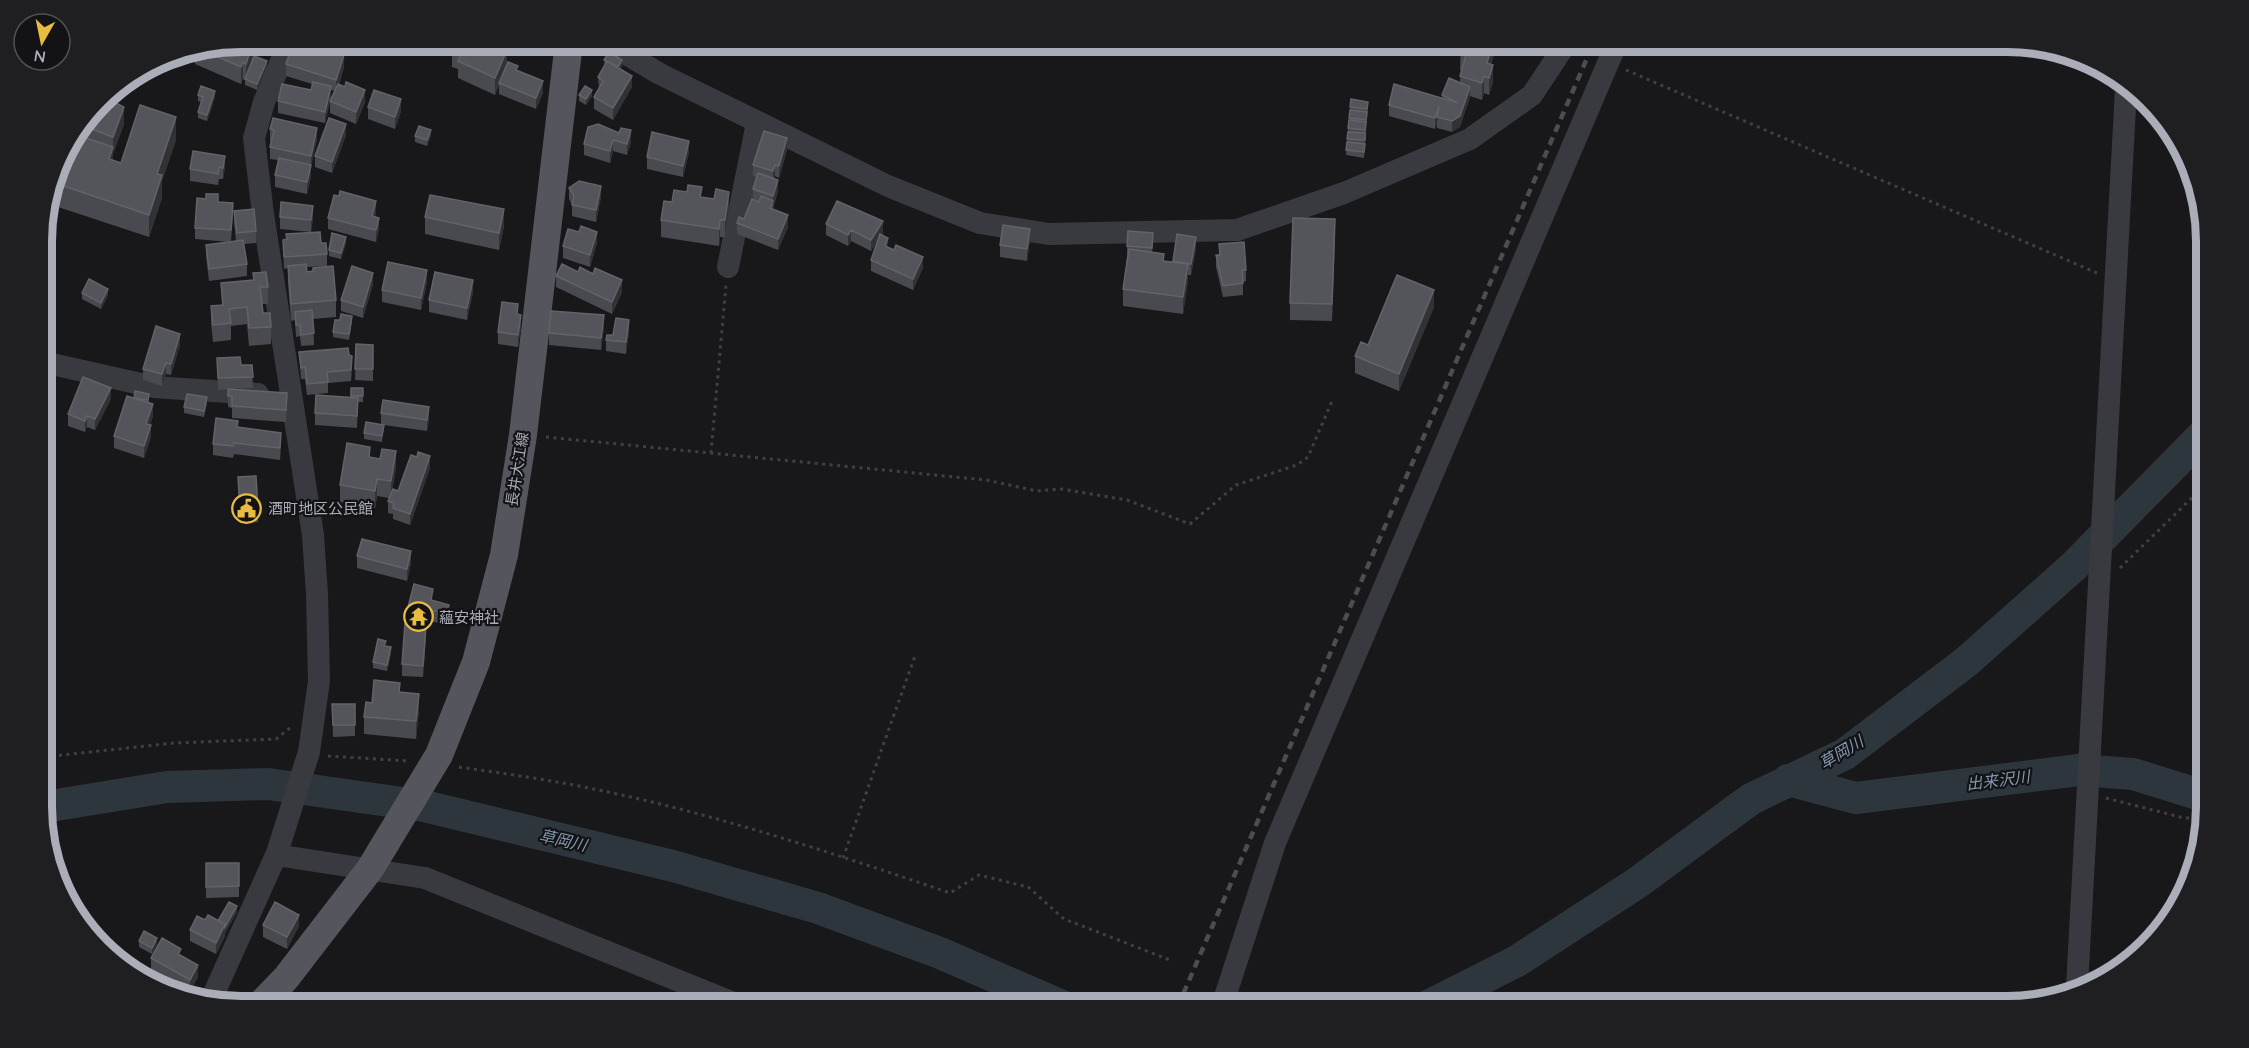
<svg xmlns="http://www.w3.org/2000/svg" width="2249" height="1048" font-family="Quicksand,'Noto Sans JP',sans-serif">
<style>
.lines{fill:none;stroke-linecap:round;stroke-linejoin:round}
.river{stroke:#2e363d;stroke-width:32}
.path{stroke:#3f4046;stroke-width:3;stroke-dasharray:3 4.5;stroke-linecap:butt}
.minor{stroke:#393a3f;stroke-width:22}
.major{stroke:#55565d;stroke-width:28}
.rail{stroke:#4c4d53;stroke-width:4.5;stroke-dasharray:8 6;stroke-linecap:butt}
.wall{fill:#494a4f}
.shaded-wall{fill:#313235}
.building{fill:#54555a;stroke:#626369;stroke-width:1.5}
.labels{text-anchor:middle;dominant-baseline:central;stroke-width:4.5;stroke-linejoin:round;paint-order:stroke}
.street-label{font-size:15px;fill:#abaeb9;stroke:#131315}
.poi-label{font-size:15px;fill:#abaeb9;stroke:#131315;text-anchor:start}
.water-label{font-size:16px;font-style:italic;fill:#8499b2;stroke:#131315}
.rim{fill:none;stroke:#abaeb9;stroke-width:8}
</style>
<rect width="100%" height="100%" fill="#18181a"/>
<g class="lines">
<path class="river" d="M1788,780l68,18 223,-28 54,4 74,23
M44,807l123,-20 101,-3 156,22 249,60 145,42 122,45 122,53
M1428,1006l89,-45 120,-78 114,-84 94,-45 121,-92 107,-95 133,-135"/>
<path class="path" d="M1626,70l471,203
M546,437l440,43 51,11 24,-2 66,11 63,24 46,-39 61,-20 11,-8 24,-56
M711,453l15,-168
M2120,568l86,-84
M328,756l80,5
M44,757l130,-14 102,-4 15,-12
M459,767c35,5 70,10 104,16 131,24 261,67 387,110l29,-18 49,12 36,32 106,41
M2106,798l74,19 24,3
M843,858l73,-205"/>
<path class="minor" d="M606,42l54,32 228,112 92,37 69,11 188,-4 107,-37 126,-54 62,-44 35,-53
M728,267l29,-144
M43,362l111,25 104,7
M276,855l149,23 316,128
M2077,987c15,-300 32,-599 49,-898
M211,1000l66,-147 32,-101 10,-71 -2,-87 -4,-59 -50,-321 -9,-76 10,-36 25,-60
M1222,1006l53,-163 342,-801"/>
<path class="major" d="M259,1006l27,-28 84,-109 69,-114 37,-93 28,-107 19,-120 46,-393"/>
<path class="rail" d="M1178,1006l416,-964"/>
</g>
<path class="wall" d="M241,42h13v15l13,10 -10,23 -12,-5v-5l-2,-1 -2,5 -46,-20v-3l-6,-2v-7z
M256,42h20l-5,9 -15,-7z
M310,42h27l-4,8 11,17 -5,17 26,18 -9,22 -26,-11v-12l5,-10 -4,-1v7l-6,26 -47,-10v-12l33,-11 1,-6 -26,-8v-12l25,-15 2,-6z
M364,42h10l-2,4z
M1461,42h37l-7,22 2,18 -4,13 -5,-2 -2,7 -12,-4 -10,31 -8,5 -15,-4v-5l-2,6 -46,-13v-11l53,-7v-3l18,-12v-7l1,-5 -1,-1z
M499,47l8,17 11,7 25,22 -7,16 -37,-15v-9l-4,10 -37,-17v-9l-6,-2v-17z
M604,60l18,6 -2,3 12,18 -19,33 -19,-11v-12l5,-9 -1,-11 7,-11z
M107,95l11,9 6,20 -11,30v6l8,3 55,-23 -14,41v17l-13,39 -100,-33 14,-51z
M198,95l17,2 -8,24 -9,-3v-6l3,-10 -3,-1z
M579,95l13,1 -6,9 -7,-4z
M1351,99l17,8 -4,51 -18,-3 2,-27z
M368,107l33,4 -6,18 -27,-10z
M588,127l43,15 -4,13 -14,-4 -3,12 -26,-8v-11z
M270,129l47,10 -6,27v10l-4,18 -32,-7v-12l3,-15 -8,-1v-12l1,-6h-1z
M346,135l-14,38 -17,-6v-11z
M415,136h16l-4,10 -12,-4z
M787,150l-8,28 -4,-2 -1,3 4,12 -5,18 15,18 -10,23 -41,-16v-11l7,-4 9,-20v-10l3,-12 -3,-1v-11z
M689,152l-6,25 -36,-8v-12z
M225,167l-2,12h-4l-1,6 -28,-4v-12z
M569,188l32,9 -5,25 -24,-6v-11l-3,-6z
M702,197l27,12 -4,28h-5l-1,9 -58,-9v-17l11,-18z
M218,202l15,13 -2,26h5l-2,-19v-11l22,20v12l-12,1 3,20v12l-38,5 -3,-25v-11l24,-3 -35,-3v-11z
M376,212l-1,5 4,12 -3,13 -48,-13v-11z
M280,217h33l-2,15 -31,-3z
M425,217l79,9 -5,24 -74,-16z
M826,224l57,9 -1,2 6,12 35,21 -10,22 -42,-19v-11l7,-20 -7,11 -20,-10 -3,5 -22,-11z
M1177,234l19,15 -5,26h-3v6l-5,33 -60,-8v-17l4,-32v-11l26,-2 -1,9 12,8 9,1z
M1335,236l-3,85 -42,-1v-17z
M283,240l38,3 6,11v12l-20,1v5l29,28v17l-23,2 1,26 -13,1 -1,-10 -4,1 -1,-17 -4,1 -3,-38v-15l-4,1z
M1030,240l-3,21 -27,-4v-12z
M346,243l-5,16 -12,-3v-6z
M597,243l-7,24 -27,-9v-12z
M1219,244l27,26v11l-3,1v13l-20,2 -7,-30v-12h3z
M253,273l15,14v17h-6l1,9 8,14v17l-22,2 -2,-22 -16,2v14l-18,2 -2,-19v-17l11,-1 -1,-22 32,-3z
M556,276l66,16 -10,22 -56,-27z
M427,282l-6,28 -39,-8v-12z
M373,284l-10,34 -22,-7v-11z
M473,292l-6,28 -38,-8v-12z
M82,293l26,2 -7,14 -19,-10z
M1434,307l-35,84 -44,-18v-17z
M518,315l3,12 -3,20 -20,-3v-12z
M340,320l12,2 -3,18 -16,-3v-5z
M604,327l-3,23 -52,-5v-12z
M629,331l-3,23 -20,-3v-11l7,-5z
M356,344l17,1v36l-18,-1z
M180,345l-9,30 -5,-1 -4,12 -19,-6v-11z
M299,352l53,16 -1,13 -23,2v10l-21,2 -2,-16h-4z
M217,358l24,7h11l1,23 -24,1 58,15 -1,18 -54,-4v-10l-4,-1v-18l-10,1z
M363,388v14h-5l-1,26 -42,-3v-12l36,-16z
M134,398l15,2v3l4,13 -3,9 1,12 -7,21 -30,-10v-12z
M111,399l-16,31 -8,-3 -2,5 -17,-6v-12z
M207,403l-3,14 -20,-4v-6z
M381,413l48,6 -2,12 -43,-6 -2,17 -18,-3v-6l17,-9z
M238,427l43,17 -1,16 -46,-6 -1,4 -20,-3v-11z
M370,457l26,11 -4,23h6l32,-23 -20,57 -17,-6v-5l-5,-1v-12l1,-3 -12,-2 -2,12 -35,-6v-17z
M238,477l20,33v12l-18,1z
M357,556l54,7 -4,18 -50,-13z
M433,600l16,16 -2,9 -21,-5 -1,5 1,12 -3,40 -21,-1v-12l4,-49z
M391,653l-4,18 -14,-3v-6z
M400,692l19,19 -3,28 -52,-5v-17l8,-14z
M332,704h23v32l-22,1z
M206,863h33v34l-33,1z
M237,912l-12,21v3l-9,18 -26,-13v-11l15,-10 13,1z
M263,925l36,1 -12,23 -24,-12z
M139,941l18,2 -5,11 -13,-7z
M181,956l17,21 -8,14 -39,-21v-12z"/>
<path class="shaded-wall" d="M253,42l1,15 -8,24v-17z
M273,42h3l-5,9v-5z
M332,42h5l-5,10z
M1493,42h5l-11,35v-14z
M507,50v17l-8,16 -4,12v-17z
M344,55v12l-8,24v-11z
M622,60v6l-5,7v-5z
M267,61v6l-10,23v-6z
M243,62v17l-2,5v-17z
M1493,65v17l-4,13v-17z
M632,76v11l-19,33v-12z
M1484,76v17l-2,7v-17z
M543,81v12l-7,16v-11z
M331,86v11l-6,26v-11z
M1470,87v11l-10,29 -8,5v-11z
M365,90v12l-9,22v-12z
M592,90v6l-6,9v-6z
M215,91v6l-8,24v-6z
M401,99v12l-6,18v-12z
M124,107v17l-11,30v-17z
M1439,107l-2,16 -2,6v-11z
M176,117v23l-14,41v17l-13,39v-22l8,-41z
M346,124v11l-14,38v-11z
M86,127v17l-3,8v-17z
M317,128v11l-6,27v10l-4,18v-12l4,-16v-10z
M431,130v6l-4,10v-6z
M631,130v12l-4,13v-11z
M787,138v12l-8,28v-12z
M613,140v11l-3,12v-12z
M689,141v11l-6,25v-11z
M113,147v22l-4,-10z
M225,156v11l-2,12v-11z
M775,165v11l-2,7v-12z
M778,180v11l-5,16v-11z
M601,186v11l-5,25v-12z
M729,192v17l-4,28v-17z
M376,201v11l-4,16v-12z
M313,206v11l-2,15v-12z
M504,209v17l-5,24v-17z
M788,215v12l-10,23v-11z
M379,218v11l-3,13v-12z
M1335,219v17l-3,85v-17z
M720,220v17l-1,9v-17z
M883,221v12l-12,18v-11z
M1030,229v11l-3,21v-12z
M851,230v11l-3,5v-11z
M597,232v11l-7,24v-12z
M346,237v6l-5,16v-6z
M1196,237v12l-5,26v-11z
M888,238v11l-3,-3z
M923,257v11l-10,22v-11z
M1188,264v17l-5,33v-17z
M427,270v12l-6,28v-12z
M373,273v11l-10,34v-11z
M473,280v12l-6,28v-12z
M622,280v12l-10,22v-12z
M108,289v6l-7,14v-6z
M1434,290v17l-35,84v-17z
M521,315v12l-3,20v-12z
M604,315v12l-3,23v-12z
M629,320v11l-3,23v-12z
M180,334v11l-9,30v-11z
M352,356v12l-1,13v-11z
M166,363v11l-4,12v-12z
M45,386v12l-2,6v-12z
M111,388v11l-16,31v-11z
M153,404v12l-7,19v-11z
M429,407v12l-2,12v-11z
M87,416v11l-2,5v-11z
M151,425v12l-7,21v-12z
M281,433v11l-1,16v-12z
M396,451v17l-5,30v-17z
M430,456v12l-20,57v-11z
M377,479v17l-2,12v-17z
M411,551v12l-4,18v-12z
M449,605v11l-2,9v-11z
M426,609v11l-2,11v-12z
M426,625v12l-3,40v-11z
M391,647v6l-4,18v-6z
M419,694v17l-3,28v-18z
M237,906v6l-12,21v-6z
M299,915v11l-12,23v-12z
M225,924v12l-9,18v-11z
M157,938v5l-5,11v-6z
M198,965v12l-8,14v-11z"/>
<path class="building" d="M241,42h12l-7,22 -3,-2 -2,5 -39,-17z
M264,42h9l-2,4z
M313,42l31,13 -8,25 -50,-16 7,-21 18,6z
M456,42h43l-2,4 10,4 -12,28 -37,-17 3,-7 -9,-4z
M1463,42h30l-6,21 6,2 -4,13 -5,-2 -2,7 -22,-7 6,-21 -6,-2z
M609,52l13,8 -4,7 -14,-7z
M254,56l13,5 -10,23 -12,-5z
M607,61l25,15 -19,32 -19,-11 9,-16 -5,-4z
M508,62l10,4 -2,4 27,11 -7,17 -37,-15z
M1449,78l21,9 -10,29 -8,5 -15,-4 2,-10 -4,11 -46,-13 5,-21 64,19 -16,-8z
M313,82l18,4 -6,26 -47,-11 4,-17 29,6z
M346,82l19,8 -9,22 -26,-11 8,-17 7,3z
M201,86l14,5 -8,24 -9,-3 5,-15 -5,-2z
M585,86l7,4 -6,9 -7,-4z
M374,90l27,9 -6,18 -27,-10z
M107,95l11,4 -2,4 8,4 -11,30 -27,-10 -3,8 -5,-2z
M1351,99l17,3 -1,7 -17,-2z
M140,105l36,12 -19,57 5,1 -13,40 -94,-32 8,-30 14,-18 36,12 -4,12 12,4z
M1350,110l17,2 -1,8 -17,-2z
M273,118l44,10 -6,28 -41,-9 4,-17 -4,-1z
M329,118l17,6 -14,38 -17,-6z
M1349,120l17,2 -1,8 -17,-2z
M598,124l21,9 2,-5 10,2 -4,14 -14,-4 -3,11 -26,-7 4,-17z
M419,126l12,4 -4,10 -12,-4z
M764,131l23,7 -8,28 -4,-1 -2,6 -20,-6z
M652,132l37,9 -6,25 -36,-9z
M1348,132l17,1v7l-18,-1z
M1347,142l18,2 -1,8 -18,-2z
M193,151l32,5 -2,12 -4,-1 -1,7 -28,-5z
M279,158l32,7 -4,17 -32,-7z
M758,173l20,7 -5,16 -20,-7z
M579,181l22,5 -5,24 -24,-5 2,-9 -5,-8z
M688,185l14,2 -2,10 14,2 2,-10 13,3 -4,28h-5l-1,9 -58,-9 3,-19 8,1 2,-12 13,2z
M340,191l36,10 -4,15 7,2 -3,12 -48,-12 6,-23 5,1z
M206,194h12v8l15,1 -2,27 -36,-2 2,-30 9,1z
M430,195l74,14 -5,24 -74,-16z
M761,196l12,5 -3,7 18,7 -10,24 -41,-16 2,-6 5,2 8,-20 7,3z
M837,201l46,20 -12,19 -20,-10 -3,5 -22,-11z
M281,202l32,4 -2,14 -31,-3z
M254,209l2,22 -19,2 -3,-22z
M1293,218l42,1 -3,85 -42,-1z
M1003,225l27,4 -3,20 -27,-4z
M581,226l16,6 -7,23 -27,-9 5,-17 11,3z
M1128,231l25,2 -1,15 -25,-2z
M320,232l1,11h5l1,11 -43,3 -1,-17 4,-1 -1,-5z
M332,233l14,4 -5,16 -12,-3z
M880,234l8,4 -3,8 9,4 2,-5 27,12 -10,22 -42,-19z
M1177,234l19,3 -5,27 -18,-3z
M243,240l4,24 -38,5 -3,-24z
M1244,242l2,28h-4l1,13 -20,3 -7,-31h4l-1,-11z
M1129,249l35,5 -1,7 25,3 -5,33 -60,-8z
M388,262l39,8 -6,28 -39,-8z
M306,264l1,8 6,-1v-3l20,-2 3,34 -45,4 -3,-38z
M562,264l16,8 2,-5 13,7 2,-6 27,12 -10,22 -56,-26z
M352,266l21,7 -10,34 -22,-7z
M266,272l2,15h-8l3,26h7l1,14 -22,1 -2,-21 -18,2 2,14 -18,2 -2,-19 12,-1 -2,-22 33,-3 -1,-7z
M435,272l38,8 -6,28 -38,-8z
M1397,275l37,15 -35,84 -44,-18 6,-14 7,3z
M89,279l19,10 -7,14 -19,-10z
M502,302l16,2 -1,10 4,1 -3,20 -20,-3z
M312,310l2,23 -13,2 -1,-10h-4l-1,-13z
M551,311l53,4 -3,23 -52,-5z
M341,314l11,2 -3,18 -16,-2 2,-12h5z
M616,318l13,2 -3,22 -20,-2 1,-5h6z
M156,326l24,8 -9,30 -5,-1 -4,11 -19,-5z
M356,344l17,1v24h-18z
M348,348l1,7 3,1 -1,14 -24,2 1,10 -21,2 -2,-17 -4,1 -2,-16z
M240,357l1,8h11l1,12 -35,1 -1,-20z
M83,377l28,11 -16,31 -8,-3 -2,5 -17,-7z
M351,388h12v8h-12z
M228,389l59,4 -1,17 -54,-4v-10h-4z
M135,391l14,3 -1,6 -14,-2z
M187,394l20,3 -3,14 -20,-4z
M316,395l42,3 -1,18 -42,-3z
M127,396l26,8 -7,20 5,1 -7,21 -30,-10z
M383,400l46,7 -2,13 -46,-7z
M216,418l22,3 -1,6 44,6 -1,15 -46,-5 -1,3 -20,-2z
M366,422l18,3 -2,11 -18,-3z
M347,443l23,4 -1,10 11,2 2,-10 14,2 -5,30 -14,-2 -2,12 -35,-6z
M418,452l12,4 -20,58 -17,-6 1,-5 -6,-2 5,-12 5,2 13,-36 6,2z
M256,476l2,34 -18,1 -2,-34z
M362,539l49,12 -4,18 -50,-13z
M414,584l19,5 -2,11 18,5 -2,9 -21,-5 -2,10 -18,-4z
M405,623l21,2 -3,41 -21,-2z
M378,639l8,2 -2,5 7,1 -4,18 -14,-3z
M374,680l26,3 -1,9 20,2 -3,27 -52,-4 2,-15 6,1z
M332,704h23v21h-22z
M206,863h33v23l-33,1z
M229,902l8,4 -12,21v-3l-7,-3z
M275,902l24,13 -12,22 -24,-12z
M208,915l17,9 -9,19 -26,-13 7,-14 8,4z
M144,931l13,7 -5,10 -13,-7z
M162,938l19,11 -3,5 20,11 -8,15 -39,-22z
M494,993l21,3 -1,10h-22z"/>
<defs>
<symbol id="civic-ring" viewBox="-11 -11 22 22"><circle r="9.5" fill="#131315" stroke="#e8bc41" stroke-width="1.5"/><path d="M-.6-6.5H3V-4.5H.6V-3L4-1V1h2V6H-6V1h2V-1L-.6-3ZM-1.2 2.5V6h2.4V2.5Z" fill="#e8bc41"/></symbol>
<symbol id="temple-ring" viewBox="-11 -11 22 22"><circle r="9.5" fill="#131315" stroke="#e8bc41" stroke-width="1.5"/><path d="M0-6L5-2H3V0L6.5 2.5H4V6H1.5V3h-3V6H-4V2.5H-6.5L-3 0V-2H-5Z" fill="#e8bc41"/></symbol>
</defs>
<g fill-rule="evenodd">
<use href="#civic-ring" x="230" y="492" width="33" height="33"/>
<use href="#temple-ring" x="402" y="600" width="33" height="33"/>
</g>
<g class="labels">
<g class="street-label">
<text transform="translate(517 469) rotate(-81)">長井大江線</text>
</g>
<g class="poi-label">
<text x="268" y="508">酒町地区公民館</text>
<text x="439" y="617">蘊安神社</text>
</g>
<g class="water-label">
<text transform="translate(1841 752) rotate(-31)">草岡川</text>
<text transform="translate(1998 780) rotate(-7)">出来沢川</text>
<text transform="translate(563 840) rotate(13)">草岡川</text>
</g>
</g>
<path d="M0 0H2249V1048H0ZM241 52H2007A189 189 0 0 1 2196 241V807A189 189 0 0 1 2007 996H241A189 189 0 0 1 52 807V241A189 189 0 0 1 241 52Z" fill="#1f1f22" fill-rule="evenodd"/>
<path class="rim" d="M241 52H2007A189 189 0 0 1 2196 241V807A189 189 0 0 1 2007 996H241A189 189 0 0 1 52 807V241A189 189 0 0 1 241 52Z"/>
<g transform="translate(42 42) rotate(189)"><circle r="28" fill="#131315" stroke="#505157" stroke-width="1.5"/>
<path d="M0-4.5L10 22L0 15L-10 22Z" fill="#e8bc41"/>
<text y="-9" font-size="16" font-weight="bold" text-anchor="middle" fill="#abaeb9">N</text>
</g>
</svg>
